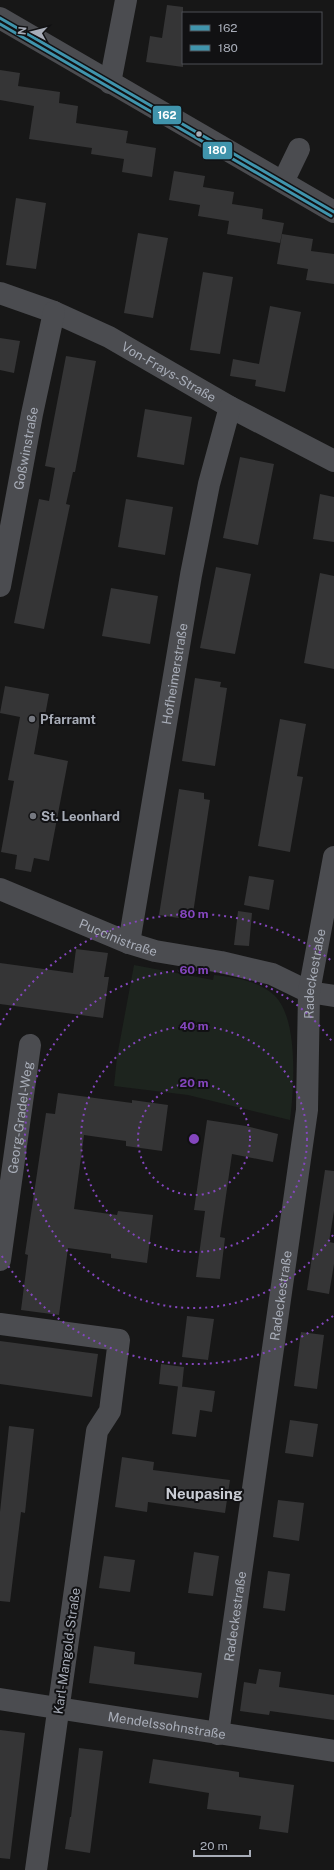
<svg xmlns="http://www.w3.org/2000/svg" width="334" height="1870" font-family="'Public Sans',sans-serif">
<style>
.green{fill:#1d241e}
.building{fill:#353536}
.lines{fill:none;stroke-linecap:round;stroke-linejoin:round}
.minor{stroke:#4b4c50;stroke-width:22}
.bus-1-casing{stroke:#111113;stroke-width:6}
.bus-2-casing{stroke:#111113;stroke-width:6}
.bus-1{stroke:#4094ac;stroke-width:3}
.bus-2{stroke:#4094ac;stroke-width:3}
.ring{fill:none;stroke:#8446be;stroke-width:2;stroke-dasharray:2 4}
.bus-dot{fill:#a8adb8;stroke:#111113;stroke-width:1.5}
.poi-dot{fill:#757880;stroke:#111113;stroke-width:1.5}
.labels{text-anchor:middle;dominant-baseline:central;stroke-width:4;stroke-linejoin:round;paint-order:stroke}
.street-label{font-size:13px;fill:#a8adb8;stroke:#111113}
.poi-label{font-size:13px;font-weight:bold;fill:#a8adb8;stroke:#111113;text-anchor:start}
.quarter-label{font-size:15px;font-weight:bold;fill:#c9ccd4;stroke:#111113}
.centre{fill:#8446be;stroke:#111113;stroke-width:2}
.ring-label{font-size:12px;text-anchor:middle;font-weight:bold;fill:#8446be;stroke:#111113;stroke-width:4;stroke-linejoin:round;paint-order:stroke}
.line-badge{stroke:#111113;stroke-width:1.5}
.badge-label{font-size:11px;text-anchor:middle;font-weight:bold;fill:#fff}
</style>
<rect width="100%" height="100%" fill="#171717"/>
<path class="green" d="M134,965l79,15 1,-5c20,2 45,6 60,20 25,23 20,94 16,125l-102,-25 -74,-9 3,-29z"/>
<path class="building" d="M167,5l16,2v60l-37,-5 4,-26 12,2z
M0,70l20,3 -2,13 42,6 -1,11 19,3 -2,17 52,8 -2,12 30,5 -4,29 -30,-5 2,-13 -33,-5 1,-6 -63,-9 5,-33 -34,-6z
M174,171l31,5 -2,11 31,5 -2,12 31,5 -1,10 22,4 -4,20 -53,-9 2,-13 -31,-5 2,-11 -31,-5z
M16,198l30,5 -10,66 -30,-4z
M138,233l30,5 -15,80 -29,-5z
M282,234l31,5 -2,12 23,3v30l-28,-4 2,-11 -31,-5z
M203,272l30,5 -13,77 -30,-4z
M270,306l31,6 -16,80 -30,-6 1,-6 -26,-4 3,-17 26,5z
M0,338l20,3 -6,32 -14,-3z
M66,356l30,5 -21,111h-2l-7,32 4,1 -26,124 -30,-6 25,-124 10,2 6,-33 -10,-2z
M145,409l47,8 -8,48 -47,-8z
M240,457l34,7 -16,81 -35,-7z
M320,494l14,3v45l-21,-3z
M126,499l47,8 -8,48 -47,-8z
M216,567l35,7 -16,80 -35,-6z
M320,573l14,3v93l-30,-6z
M111,588l47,8 -8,48 -48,-8z
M195,678l26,4 -1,5 7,1 -12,78 -33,-5z
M5,686l44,8 -5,27h-4l-6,33 34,7 -19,100 -15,-3 -3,14 -16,-3 2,-14 -16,-3 13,-71 -6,-1 12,-63 -20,-4z
M280,719l26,5 -9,52 6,1 -13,75 -32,-6z
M179,789l25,4v6l6,1 -18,120 -33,-5z
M249,876l25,4 -5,30 -25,-5z
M238,911l14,2 -3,33 -15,-1z
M76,949l32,4 -4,24h5l-6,41 -103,-14v-41l73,10z
M58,1093l74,10v-3l36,5 -6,46 -36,-5v-5l-42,-6 -10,74 43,6 1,-4 35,4 -6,48 -36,-5v-4l-43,-6 -9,67 -38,-5 7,-55 -3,-1 21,-141 9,1z
M207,1120l39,6 32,8 -5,28 -41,-8 -12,83 5,1 -5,41 -24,-2 9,-66 -11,-1z
M325,1170l9,1v40l-5,31 5,1v21l-5,30 -22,-4z
M187,1316l27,3 -6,41 -26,-3z
M301,1332l23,3 -7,54 -23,-3z
M0,1341l98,13 -6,43 -92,-13z
M161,1364l23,3 -2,20 -23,-3z
M178,1386l37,5 -3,21 -12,-2 -4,27 -24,-3z
M290,1420l28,4 -5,33 -28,-4z
M9,1426l25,3 -9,84 -4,-1 -11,90 -10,-1v-89z
M122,1457l32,5 -1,8 77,10 -5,33 -77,-11 -1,10 -32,-5z
M278,1500l26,3 -5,38 -26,-4z
M194,1552l25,4 -6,40 -25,-3z
M104,1556l31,4 -5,32 -31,-4z
M268,1571l22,3 -5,37 -22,-3z
M94,1646l41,6 -1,12 68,9 -4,25 -109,-15z
M259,1669l22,3 -2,15 55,8v25l-64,-9 -1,4 -29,-4 4,-29 12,2z
M0,1730l25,3 -15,126 -10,-1z
M79,1748l24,3 -13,102 -25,-4 5,-32h1z
M153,1759l86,13v5l55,8 -6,48 -29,-4 2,-13 -54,-7 2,-16 -60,-10z"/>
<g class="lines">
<g class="minor">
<path d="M0,18l334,194"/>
<path d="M110,83l16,-83"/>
<path d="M283,182l16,-33"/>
<path id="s1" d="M0,293l54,19 55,25 121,70 104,54"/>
<path id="s2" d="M0,586l32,-172 22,-102"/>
<path id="s3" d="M0,889l129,54 26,8 66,11 51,12 37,18 25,4"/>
<path id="s4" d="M129,943l62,-368 18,-91 21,-77"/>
<path id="s5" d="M0,1260l30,-215"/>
<path d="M0,1324l119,16 -9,71 -13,20 -61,439"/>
<path id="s6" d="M0,1699l334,52"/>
<path id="s7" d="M218,1734l89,-624 2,-118 25,-135"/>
</g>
<defs>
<path id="bus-1" d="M0,18l334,194"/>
<path id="bus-2" d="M0,24l331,192"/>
</defs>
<use href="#bus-1" class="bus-1-casing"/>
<use href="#bus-2" class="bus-2-casing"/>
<use href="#bus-1" class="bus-1"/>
<use href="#bus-2" class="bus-2"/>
</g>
<g class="ring">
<circle cx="194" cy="1139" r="56"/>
<circle cx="194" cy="1139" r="113"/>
<path d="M333 1235A169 169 0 1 1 333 1043"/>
<path d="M333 1316A225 225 0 0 1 0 1253M0 1025A225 225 0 0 1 333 962"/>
</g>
<circle class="bus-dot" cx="199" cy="134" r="3.5"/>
<g class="poi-dot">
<circle cx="32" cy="719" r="4"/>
<circle cx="33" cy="816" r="4"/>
</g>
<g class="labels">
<g class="street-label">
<text stroke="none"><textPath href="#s1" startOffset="187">Von-Frays-Straße</textPath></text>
<text stroke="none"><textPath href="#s2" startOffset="140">Goßwinstraße</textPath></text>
<text stroke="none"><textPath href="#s4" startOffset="273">Hofheimerstraße</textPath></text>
<text stroke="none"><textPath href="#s3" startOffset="128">Puccinistraße</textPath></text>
<text stroke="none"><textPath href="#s7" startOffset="767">Radeckestraße</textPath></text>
<text stroke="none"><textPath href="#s5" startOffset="144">Georg-Gradel-Weg</textPath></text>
<text stroke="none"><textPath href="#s7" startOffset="443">Radeckestraße</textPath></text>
<text stroke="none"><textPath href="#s7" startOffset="119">Radeckestraße</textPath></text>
<text transform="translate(67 1651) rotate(-82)">Karl-Mangold-Straße</text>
<text stroke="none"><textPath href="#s6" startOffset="169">Mendelssohnstraße</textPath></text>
</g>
<g class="poi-label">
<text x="40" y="719">Pfarramt</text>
<text x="41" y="816">St. Leonhard</text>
</g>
<g class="quarter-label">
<text x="204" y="1493">Neupasing</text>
</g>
</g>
<circle cx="194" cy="1139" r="6" class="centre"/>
<g class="ring-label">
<text x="194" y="918">80 m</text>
<text x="194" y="974">60 m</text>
<text x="194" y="1030">40 m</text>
<text x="194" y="1087">20 m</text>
</g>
<g class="line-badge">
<rect x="152" y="105" width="30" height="20" rx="4" fill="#4094ac"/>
<rect x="202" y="141" width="31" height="19" rx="4" fill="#4094ac"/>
</g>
<g class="badge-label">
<text x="167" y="119">162</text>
<text x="217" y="154">180</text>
</g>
<rect x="182" y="12" width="140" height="52" fill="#111113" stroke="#4d4f55"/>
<rect x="190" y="25" width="20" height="6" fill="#4094ac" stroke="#4d4f55"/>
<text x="218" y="32" font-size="12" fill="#a8adb8">162</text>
<rect x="190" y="45" width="20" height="6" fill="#4094ac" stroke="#4d4f55"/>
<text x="218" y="52" font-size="12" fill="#a8adb8">180</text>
<g transform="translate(32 32) rotate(277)" stroke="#111113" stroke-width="3" paint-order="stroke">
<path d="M0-3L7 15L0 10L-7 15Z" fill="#a8adb8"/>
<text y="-6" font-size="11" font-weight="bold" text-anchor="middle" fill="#a8adb8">N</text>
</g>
<path d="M194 1850v6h56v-6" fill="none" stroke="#a8adb8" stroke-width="2"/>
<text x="200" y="1850" font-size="12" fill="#a8adb8" stroke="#111113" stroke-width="3" paint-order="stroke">20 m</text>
</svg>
